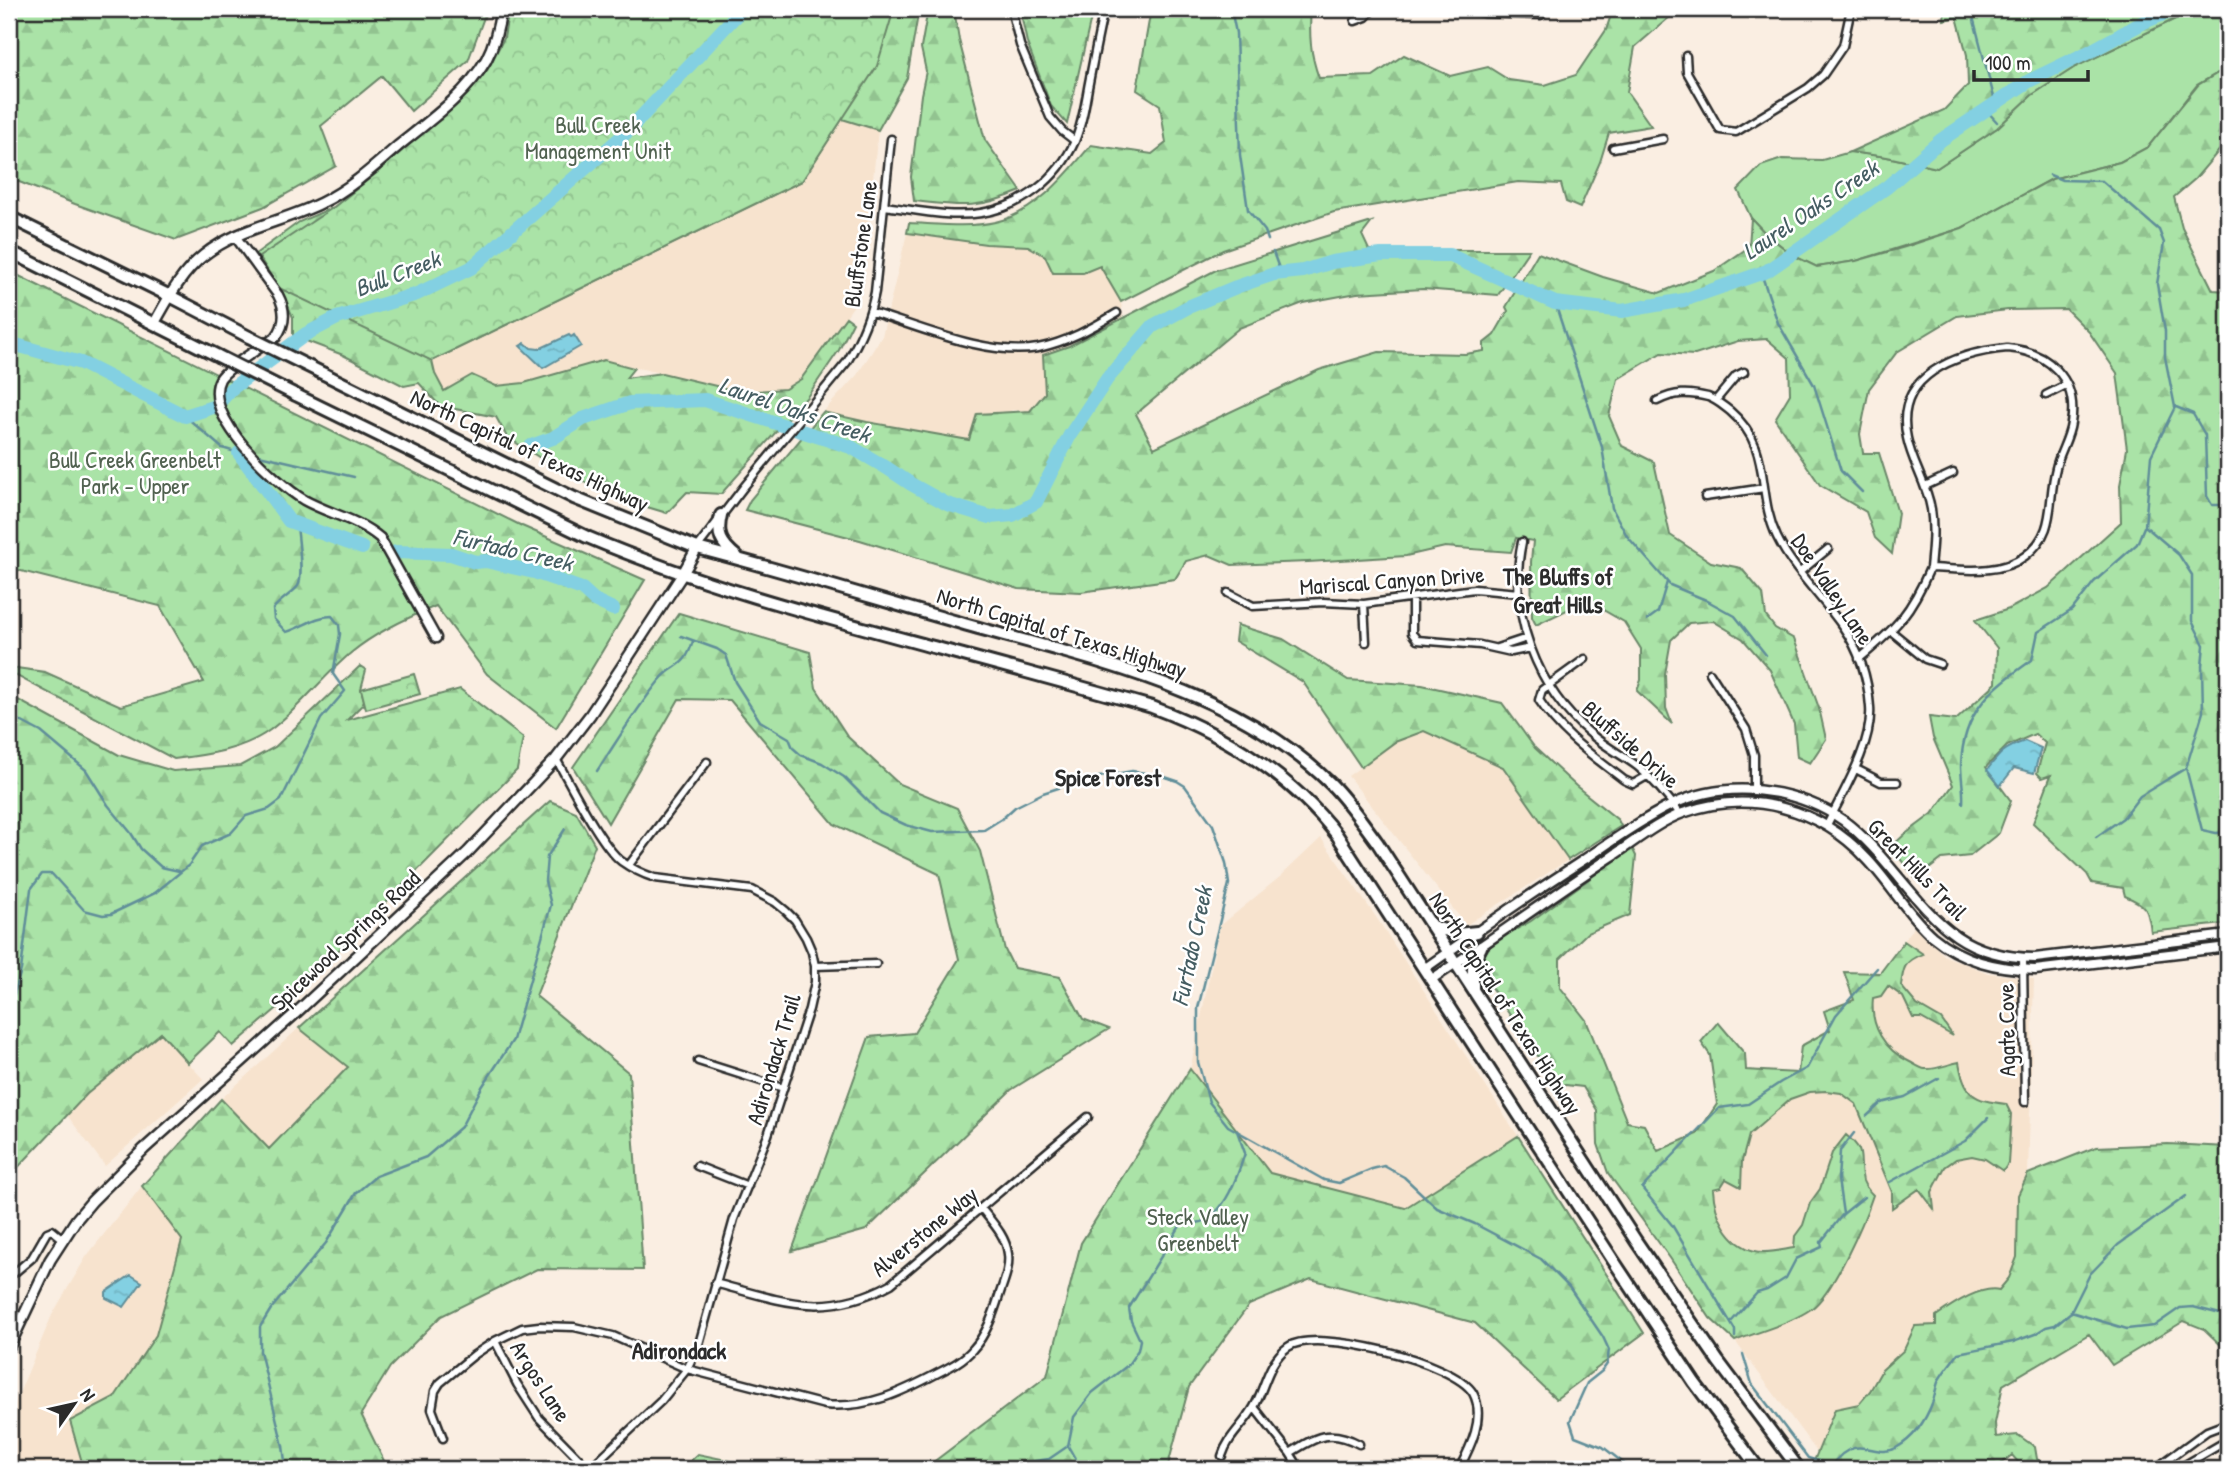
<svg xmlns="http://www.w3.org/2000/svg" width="2237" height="1478" font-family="'Patrick Hand',sans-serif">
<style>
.built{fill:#f7e3ce}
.grass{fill:#aae3a7;stroke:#6a8769;stroke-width:2}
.forest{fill:url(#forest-firs);stroke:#6a8769;stroke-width:2}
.park{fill:url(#park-crowns);stroke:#6a8769;stroke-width:2}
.water{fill:url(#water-ripples);stroke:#608e99;stroke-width:2}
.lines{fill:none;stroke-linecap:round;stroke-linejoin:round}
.stream{stroke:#608e99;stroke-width:2.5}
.river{stroke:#83d0e2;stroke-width:14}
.minor-casing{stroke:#2b2b2b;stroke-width:11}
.tertiary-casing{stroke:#2b2b2b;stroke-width:13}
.secondary-casing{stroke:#2b2b2b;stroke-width:14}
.trunk-casing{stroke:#2b2b2b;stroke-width:16}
.minor{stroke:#fff;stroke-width:6}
.tertiary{stroke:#fff;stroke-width:8}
.secondary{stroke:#fff;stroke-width:9}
.trunk{stroke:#fff;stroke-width:10}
.trunk-bridge-casing{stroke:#2b2b2b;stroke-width:16;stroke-linecap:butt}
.trunk-bridge{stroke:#fff;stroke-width:10}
.labels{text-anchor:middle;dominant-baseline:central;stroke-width:5;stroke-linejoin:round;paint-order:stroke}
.park-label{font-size:23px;fill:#516250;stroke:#fff}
.street-label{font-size:23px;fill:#2b2b2b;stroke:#fff}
.water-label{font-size:24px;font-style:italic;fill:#455d62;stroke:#fff}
.neighbourhood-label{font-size:24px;font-weight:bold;fill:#2b2b2b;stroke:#fff}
</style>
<defs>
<pattern id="forest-firs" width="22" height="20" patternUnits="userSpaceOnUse" patternTransform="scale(1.75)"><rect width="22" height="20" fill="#aae3a7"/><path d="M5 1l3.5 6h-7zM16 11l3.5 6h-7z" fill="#92c390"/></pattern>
<pattern id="park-crowns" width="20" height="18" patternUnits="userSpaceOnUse" patternTransform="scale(1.75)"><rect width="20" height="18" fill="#aae3a7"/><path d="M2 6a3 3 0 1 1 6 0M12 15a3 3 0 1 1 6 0" fill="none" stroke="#92c390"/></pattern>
<pattern id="water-ripples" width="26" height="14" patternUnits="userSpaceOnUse" patternTransform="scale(1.75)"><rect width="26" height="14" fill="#83d0e2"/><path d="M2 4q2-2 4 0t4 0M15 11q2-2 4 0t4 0" fill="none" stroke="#71b3c2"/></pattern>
</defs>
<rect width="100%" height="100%" fill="#faeee2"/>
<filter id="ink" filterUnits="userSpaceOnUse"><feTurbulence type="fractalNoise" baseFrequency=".0143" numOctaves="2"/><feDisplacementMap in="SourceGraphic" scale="14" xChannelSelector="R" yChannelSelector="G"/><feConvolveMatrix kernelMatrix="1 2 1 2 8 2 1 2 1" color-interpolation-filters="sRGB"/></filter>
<g filter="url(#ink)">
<path class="built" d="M842,119l36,11 -15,147 -8,27 -54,75 -16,10 -44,3 -137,-32 -80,23 -28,3 -24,-11 -29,17 -8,-18 -3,-13 370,-180z
M907,233l79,11 42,2 55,27 17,-7 21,36 2,15 -54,29 -25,9 1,38 -15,18 -18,-1 -43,30 -102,-18 -44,-10 34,-37 25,-39z
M1423,731l80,36 65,93 -102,65 -118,-149 47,-34z
M1321,838l57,82 140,216 -112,72 -136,-35 -80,-103 30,-144 61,-50z
M1914,927l31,29 43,17 46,6 -6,195 -10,21 -1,62 -8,21 -10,12 -63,35 -21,1 -11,24 -22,20 -12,21 -11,13 -25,5 -17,43 -82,-111 53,-21 76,-137 -3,-32 -15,-16 -14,18 -12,36 -10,14 -7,22 -8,11 -1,12 -37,3 -15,-5 -15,-14 -7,-12 -7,-21v-10l8,-2 5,-8 15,7 1,-25 7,-26 24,-23 17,-13 20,-7 16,-1 15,2 15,11 36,89 1,14 26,-18 15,18 -2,-15 13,-25 11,-8 16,-3 13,3 19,12 -21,-70 -12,-6 -8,-11 -4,-22 -34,7 -20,-9 -19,-14 -10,-16 -4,-23 1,-9 15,-12 15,11 10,21h8l30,17 -10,-16 -24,-14 -16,-19 2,-16 8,-11 11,-5 -18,-13z
M299,1028l49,38 -79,83 -48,-50z
M161,1033l42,46 -98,87 -38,-51 20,-22z
M142,1186l40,54 -26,95 -42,63 -44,23 14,48h-75v-44l3,-15 40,-95 34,-58z"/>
<path class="grass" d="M2196,9h32v58l-31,18 -49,62 -28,15 -68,17 -90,49 -106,33 -39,6 -23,-11 -28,-22 -15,-16 -13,-28 23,-24 21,-7 40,1 28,-8 37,5 50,11 60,-40 35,-33 43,-28z"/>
<path class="forest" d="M9,9h478l-19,52 -57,50 -29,-35 -61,50 15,40 -73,41 -87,33 -101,-36 -66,-26z
M509,9h410l-12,69 -29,52 -36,-11 -40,62 -370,180 3,13 9,17 28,-16 24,11 28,-3 80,-23 30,8 -8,10 36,-5 79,19 44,-3 16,-10 45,-62 7,5 -14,28 -32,47 -86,97 -34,-2 -20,21 -53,-16 -66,-34 -41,-26 -11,-20 -56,-11 -21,-23 -15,3 -61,-31 -50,-19v-19l-11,-24 -28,-38 45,-33 35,-15 45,-36 88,-77 21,-25 16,-31z
M928,9h26l5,31 26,100 36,51c-45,19 -61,15 -107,10l-3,-24 10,-82 5,-24 -5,-23z
M1020,9h73l-26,115 -16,-18 -24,-63z
M1151,9h160c-2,25 -1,45 8,69l54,-2 31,-21 46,21 38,-9 21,13 36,5 31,-10 30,-45 7,-21h66l-44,38 -8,45 24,34 -42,7 -9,29 -20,46 -14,-6 -5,-18 -43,-2 -184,30 -111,38 -102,52 -21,-36 -17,7h-30l-8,-17 -17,-10 -42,-2 -79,-11 2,-10c27,1 59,5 86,-1 41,-9 71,-47 96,-77l61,9 14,-11 -6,-38 -23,-15z
M1945,9h251l-121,58 -43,28 -35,33 -60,40 -50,-11 -37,-5 94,-42 24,-25 -1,-30 -10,-38 -13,3z
M2228,67v73l-33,39 -21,18 8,31 31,62 15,1v615l-5,4v14l-72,8c-3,-23 -4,-27 -26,-36l-2,-8 -31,-5 -5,-9 -54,-51 18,-48 -9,3 -5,-5 8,-30 -10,-9 -28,12 -21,21 25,34 -12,32 -29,23 -28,3 -26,20 -25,-32 13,-12 28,-21 21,-29 -20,-47 -4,-21 27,3 40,-37 1,-35 -22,-28 34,-11 39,-21 73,-66 -1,-37 7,-36 -10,-76 -28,-41 -23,-23 -58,1 -51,6 -60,36 -28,37 -9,45 3,19h16l19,60 -6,41 -17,-16 -9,-26 -46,-27 -45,-66 15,-25 -1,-36 -22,-19 -29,2 -43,14 -34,-2 -43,26 -9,37 13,30 32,16 16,73 41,27 30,6 22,26 3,22 9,12 19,11 25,69 7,31 -16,24 -13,-6 -3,-33 -24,-54 -27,-31 -30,-18 -24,2 -18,17 -6,34 1,34 6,16 -35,-33 4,-11v-31l-17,-27 -21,-12 -26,-5 -41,20 -4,-8 -1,-55 2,-21 -17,-3 -5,14 -66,-5 -39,9 -98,6 -76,3 -23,-10 -23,6 -11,18 -94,13 -62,-3 -159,-49 -115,-30 5,-10 73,-88 44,10 102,18 8,-26 53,-3 15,-18 -2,-38 26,-9 147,-76 156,-48 -10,13 7,15h160l-31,45 -75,-6 -66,4 -54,10 -64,25 -103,86 18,34 165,-78 60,-18 86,2 19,-3v-8l10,-8 14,-24 -2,-4 32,-54 65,24 56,16 55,-22 35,-24 2,-29 15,16 28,22 23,11 39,-6 49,-14 57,-19 90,-49 68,-17 28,-15 50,-62z
M9,271l513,255 123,54 -89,148 -69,-54 -51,-68c-27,11 -61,27 -84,46 -29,24 -52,56 -82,78 -27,20 -63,25 -96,29l-165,-87v-5l36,5 76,34 83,-24 -44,-76 -151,-38z
M679,613l131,39 6,36 32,49 51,47 58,24 23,43 25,99 9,18 46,9 23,42 26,10 -98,61 -145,140 -74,21 77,-214 45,-4 45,-74 -20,-85 -105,-50 -104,-124 -51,-1 -71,124 -35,-56z
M1237,625l46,14 65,41 74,5 80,18 33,45 41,38 42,34 3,6 -53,34 -65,-93 -79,-36 -29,11 -34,25 -58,-85 -68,-41z
M360,666l6,4 -5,19 3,11 -2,5 -15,15 113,-31 63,49 -6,32 -215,217 -69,59 -13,-14 -32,31 -27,-30 -74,61 -78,83v-482l110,60 54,16 67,-5 35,-19z
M550,801l26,11 19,33 -59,151 93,77 14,197 -106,-1 -96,47 -51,51 -29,47 27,55h-304l-14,-48 44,-23 42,-63 26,-95 -40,-54 79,-87 48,50 79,-82 -49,-39z
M1632,848l4,8 -6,59 -43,18 -27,26v28l26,33 41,102 17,3 14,26 39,-17 20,-30 -7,-49 -9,-13 17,-20 27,32 1,16 52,3 3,-27 29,-16 -6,-19 30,-11 -10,-28 36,1 24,-32 19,13c-19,7 -20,14 -22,32l16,19 24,14 12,17 -32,-18h-8l-10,-21 -15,-11 -7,10 -8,2c-3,28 11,52 37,64 4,2 11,7 15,7 10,1 24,-5 34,-7 6,34 14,38 47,42l5,10 -3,50 -5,7 -18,-12 -13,-3 -16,3 -11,8 -13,25 2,17 -15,-20 -27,19v-16l-36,-88 -15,-11 -15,-2 -16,1 -20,7 -41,36 -7,26 -1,26 -15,-8 -5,8 -8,2c1,25 15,55 42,62 12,3 26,-1 39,-3l1,-12 8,-11 7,-22 10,-14 12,-36 14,-18c22,18 11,22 17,46 2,5 6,10 10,14 -9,27 -40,99 -62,114 -22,15 -51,22 -76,32l-25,-23 -40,-60 -62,-85 -10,-29 -1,-34 -14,-23 -26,-3 -73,-107 -1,-22 11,-13 37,-21z
M1190,1069l80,104 135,35 113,-72 126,197 -88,66 -81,-76 -164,-44 -62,26 -60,82 -22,82h-485l16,-15 67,14 167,-5 115,-87 34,-133z
M2168,1144l60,3v205l-24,-23 -20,-8 -72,44 -23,-31 -86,51 -8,38 1,14 22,-2 17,12 2,12 9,6 10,4h-32l-12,-14 -18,14h-174l-6,-8 21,-52 24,-5 11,-13 12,-21 22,-20 11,-24 21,-1v-9c14,-10 45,-31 63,-26l10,-12 8,-21 1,-62 10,-21 68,-27z"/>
<path class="park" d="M509,9h385l-17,57 -75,115 -370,180 -153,-73 -20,-31 75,-50 45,-36 88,-77 21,-25 16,-31z
M414,674l6,20 -54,15 -5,-20z"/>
<path class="water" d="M569,335l2,2 3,-2 7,11 -38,22 -23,-22 5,-3 6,5 8,1z
M2025,741l16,7 -7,25 -20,-5 -14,18 -13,-16c13,-17 17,-22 38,-29z
M131,1275l11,7 -18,25 -18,-9v-6z"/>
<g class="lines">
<path class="stream" d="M1231,9l5,24 4,122 8,55 17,21 3,9
M1971,9l25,96
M1987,111l10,11
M2050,175l12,5 40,1 57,49 5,13 -7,41 8,47v26l10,50 -24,49 -6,70 34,29 13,20v46l12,24 -2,21 1,46 -17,56 16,62 14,3 12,-1
M1273,252l8,22
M1761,273l17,50 36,62 27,86 21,21
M1555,303l47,144 10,61 15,28 43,49 36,15 29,16 31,39
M2176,407l17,7 12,21 2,61 5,9h16
M185,416l37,32 17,5
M259,455l95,22
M1647,620l11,-8 9,-30
M681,636l36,13 9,6 9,27 25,39 29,17 4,10 8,7 21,8 22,14 36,36 26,12 26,7 52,-2 19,-12 12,-11 28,-14 40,-13 49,-9 27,4 18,6 8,5 28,39 13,38 3,21 -31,124v54l11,40 19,24 96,54 15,3 33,-14 12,-3 20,11 33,31 38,16 66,35 28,28 34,50 6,13 -2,14 -5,7 -15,12 -17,38 5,15 28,11 28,22
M9,715l32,17 45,38 22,35 23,28 10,16 20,18 18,4
M597,771c20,-30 39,-62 62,-90 15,-19 25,-10 34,-40
M1963,803c1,-12 -2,-25 -2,-38 2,-54 30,-76 71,-105l6,-28 34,-22 22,-28 43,-38 7,-17
M2096,837l27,-19 17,-22 46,-28
M9,1012l12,-42 10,-81 11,-15h10l32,36 19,5 8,-1 44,-21 34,-28 13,-19 29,-13 15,-17 23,-7 12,-9 40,-81 24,-28 -12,-17 7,-40 -1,-9 -7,-9c-18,0 -30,12 -46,16l-12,-13 -1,-10c7,-9 21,-17 25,-23 6,-10 0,-48 -1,-61
M1867,1116l14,-13 24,-6 34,-19
M1890,1182l75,-41 23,-23
M1843,1214l21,-17
M2071,1312l56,17 27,-3 26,-18 13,-1 35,9
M1731,1322l26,-29 10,-3 19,-12 10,-19 26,-12 -1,-5 22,-28 -5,-35 2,-28 14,-18
M1735,1337v-7l-63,-105 -30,-37 77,-80 29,-4 33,-22 26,-14 29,-53 41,-47
M1743,1354l9,30 56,74 24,7
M1068,1446l13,23
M286,1469l-3,-23 -23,-95v-24l11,-18 55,-66 30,-50 20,-17 50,-19 35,-30 21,-40 31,-47 38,-135 -6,-24 2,-24 18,-28
M995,1469l14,-4 40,-6 19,-13 6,-29 18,-24 36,-28 10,-15 2,-10 -9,-19 -2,-13 51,-82c7,-4 14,-2 21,-4 24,-8 37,-47 44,-69l-8,-22
M1835,1469l-3,-4c26,-35 42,-5 64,-17 18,-10 30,-28 37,-47 2,-6 3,-15 6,-21 4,-8 14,-19 19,-27l55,-11 22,-8 11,-7 9,-2 16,-13 19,-38 28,-29 68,-49"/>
<path class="river" d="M9,343l72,20 104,53 31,-10 15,-17 75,-55 31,-16 80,-24 54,-26 156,-136 115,-123
M531,446l22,-8 30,-19 47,-16 75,-3 146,47 36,21 24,16 36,20 43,13 23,-2 23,-13 34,-67 37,-56 46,-53 35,-19 48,-20 38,-13 29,-3 29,-9 49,-7h68l106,48 67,8 62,-11 83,-29 120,-84 54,-47 88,-59 62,-30 53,-29 32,-13
M239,453l50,68 73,27
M396,552l55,2 24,8 11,-1 48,11 48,17 12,11 19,9"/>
<defs>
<path id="minor" d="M1011,9l9,36 30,72 12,14 13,10
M1466,9l18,4 57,2
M1355,21l11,-4 7,-8
M1686,56l1,16 33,58 16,2 72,-44 15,-13 20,-29 8,-37
M1613,148l50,-9
M884,206c32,4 66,12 97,7 41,-6 77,-34 94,-72 7,-17 10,-35 13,-53 5,-26 10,-53 16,-79
M871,312c49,15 117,45 167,36 29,-6 54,-20 79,-35
M2007,348c40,3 72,31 64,75 -2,16 -12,30 -15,45 -9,34 1,64 -31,88 -26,20 -65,13 -95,12 2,-20 4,-39 1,-59 -4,-25 -19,-46 -24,-71 -14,-63 50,-85 100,-90z
M2046,395l20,-10
M1716,400l20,-24 8,-4
M1657,401c18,-9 31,-9 51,-4 9,3 14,8 22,14 44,38 25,80 47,126 16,33 45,60 66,90 16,23 25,52 27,80 3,37 -27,85 -43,118
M1925,486l28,-13
M1705,497l59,-9
M1522,542c-15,70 15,148 70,193 14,12 30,20 45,31 16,13 31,31 43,48
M697,548l46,-60 104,-126c13,-22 23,-44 28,-70l16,-153
M1800,572l28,-23
M1228,593l25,13 70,-4 41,2 110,-15 45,4
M1412,599v34l5,7 63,5 31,7 20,-4
M1364,604l2,38
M1891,631l34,28 15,5
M1497,648l30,-10
M1585,659l-43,31 -3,10c22,34 54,56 85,80l9,4 14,-8
M1859,659c37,-31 52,-46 71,-91
M1710,673l36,56 8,26v35
M556,759c15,26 44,85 65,102 11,8 22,13 34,17l97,12 23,12 11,9 9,9 11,18 6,14 3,14v16l-6,27 -41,126 -34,84 -35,125 -12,25 -26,32 -72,68
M1856,769l25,13h16
M629,865l78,-103
M2023,958l2,144
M815,966l61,-2
M698,1061l85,27
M697,1166l51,20
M14,1273l18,-15 15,-26 5,-2 11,9
M715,1283c67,18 110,37 176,1l197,-167
M495,1341l22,43 22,34 50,51
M1254,1407l36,46 10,16
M443,1438l-11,-29 3,-18 5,-8 34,-28 21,-14 27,-13 17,-2 35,1 39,9 74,33 138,36c42,4 77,-13 113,-32 12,-6 26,-13 35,-24 13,-14 20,-34 26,-53 4,-13 11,-27 9,-42 -2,-18 -16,-32 -27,-46
M1290,1453c25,-16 40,-25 69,-9
M1222,1456c6,-20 22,-31 32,-49 11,-19 14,-46 34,-60 29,-20 167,15 185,46 13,24 -3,55 -14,76
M2155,1469l52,-38 21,-8
M2178,1469l50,-29"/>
<path id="tertiary" d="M235,236l43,59c8,15 8,29 -2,42 -14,10 -49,30 -56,42 -19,36 56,104 84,121 25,14 54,19 76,38l56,100
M1424,969c52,-37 104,-73 158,-108 29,-19 58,-41 90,-56 54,-26 123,-18 172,16 20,15 36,34 52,53 42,50 67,83 139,84l193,-23
M1432,979c60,-39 118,-82 179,-122 23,-15 47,-35 72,-44 67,-24 137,-5 184,46 23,24 40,55 65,77 30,25 65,33 103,34l193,-23"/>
<path id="secondary" d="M154,324c14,-25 27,-51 50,-69 34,-27 79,-33 117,-52 29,-14 53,-36 77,-57 31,-25 68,-51 88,-86 8,-15 13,-34 15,-51
M9,1347l41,-87 26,-40 16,-19 52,-52 153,-137 171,-160 88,-93 34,-44 31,-47 61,-93 15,-27"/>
<path id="trunk" d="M9,217l161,79 79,41
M9,251l209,105
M324,374l250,124 123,50c88,23 176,50 264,75 129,37 271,64 370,161 17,17 31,38 46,58l259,399 82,120 81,108
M296,395l291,142c113,48 231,79 350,111 72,19 144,39 215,59 72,27 138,67 185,128l276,425 81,122 65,87
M721,515c-5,20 0,29 16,42
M1432,926l25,8 20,-2
M1473,989v-26l8,-16"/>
</defs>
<use href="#minor" class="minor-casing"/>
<use href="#tertiary" class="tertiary-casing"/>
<use href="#secondary" class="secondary-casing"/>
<use href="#trunk" class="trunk-casing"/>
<use href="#minor" class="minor"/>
<use href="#tertiary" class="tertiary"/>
<use href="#secondary" class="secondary"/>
<use href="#trunk" class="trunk"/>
<defs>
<path id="trunk-bridge" d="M249,337l75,37
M218,356l78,39"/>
</defs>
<use href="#trunk-bridge" class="trunk-bridge-casing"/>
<use href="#trunk-bridge" class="trunk-bridge"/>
</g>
</g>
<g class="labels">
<g class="park-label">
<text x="598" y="124">Bull Creek<tspan x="598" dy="26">Management Unit</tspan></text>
<text x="135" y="459">Bull Creek Greenbelt<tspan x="135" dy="26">Park - Upper</tspan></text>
<text x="1198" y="1216">Steck Valley<tspan x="1198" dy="26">Greenbelt</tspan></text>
</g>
<g class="street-label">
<text transform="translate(860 244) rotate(-82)">Bluffstone Lane</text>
<text transform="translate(530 450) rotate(25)">North Capital of Texas Highway</text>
<text transform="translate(1392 580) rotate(-4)">Mariscal Canyon Drive</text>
<text transform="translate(1833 589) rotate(56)">Doe Valley Lane</text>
<text transform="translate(1062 632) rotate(17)">North Capital of Texas Highway</text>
<text transform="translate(1631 744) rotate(41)">Bluffside Drive</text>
<text transform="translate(1918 869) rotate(46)">Great Hills Trail</text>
<text transform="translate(345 940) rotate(-43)">Spicewood Springs Road</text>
<text transform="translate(1506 1003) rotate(57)">North Capital of Texas Highway</text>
<text transform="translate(2006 1030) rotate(-91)">Agate Cove</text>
<text transform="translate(773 1059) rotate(-73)">Adirondack Trail</text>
<text transform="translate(924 1231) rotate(-39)">Alverstone Way</text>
<text transform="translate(541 1381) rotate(57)">Argos Lane</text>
</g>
<g class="water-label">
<text transform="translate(1810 209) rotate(-34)">Laurel Oaks Creek</text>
<text transform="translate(397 273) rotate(-21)">Bull Creek</text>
<text transform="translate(795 409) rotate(19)">Laurel Oaks Creek</text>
<text transform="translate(513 549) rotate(13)">Furtado Creek</text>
<text transform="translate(1191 946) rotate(-78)">Furtado Creek</text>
</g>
<g class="neighbourhood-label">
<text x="1558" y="576">The Bluffs of<tspan x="1558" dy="28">Great Hills</tspan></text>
<text x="1108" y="777">Spice Forest</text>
<text x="679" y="1350">Adirondack</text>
</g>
</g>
<rect width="2237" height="1478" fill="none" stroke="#fff" stroke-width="35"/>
<rect x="18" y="18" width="2202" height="1443" fill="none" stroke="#2b2b2b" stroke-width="2.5" filter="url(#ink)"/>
<g transform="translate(74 1404) rotate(56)" stroke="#ffffff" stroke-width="5" paint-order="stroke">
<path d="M0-5L12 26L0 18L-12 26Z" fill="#2b2b2b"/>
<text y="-10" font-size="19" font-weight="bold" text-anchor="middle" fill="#2b2b2b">N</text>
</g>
<path d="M1974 70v10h114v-10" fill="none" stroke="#2b2b2b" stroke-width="3.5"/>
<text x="1985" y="70" font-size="21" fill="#2b2b2b" stroke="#ffffff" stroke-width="5" paint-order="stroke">100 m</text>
</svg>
